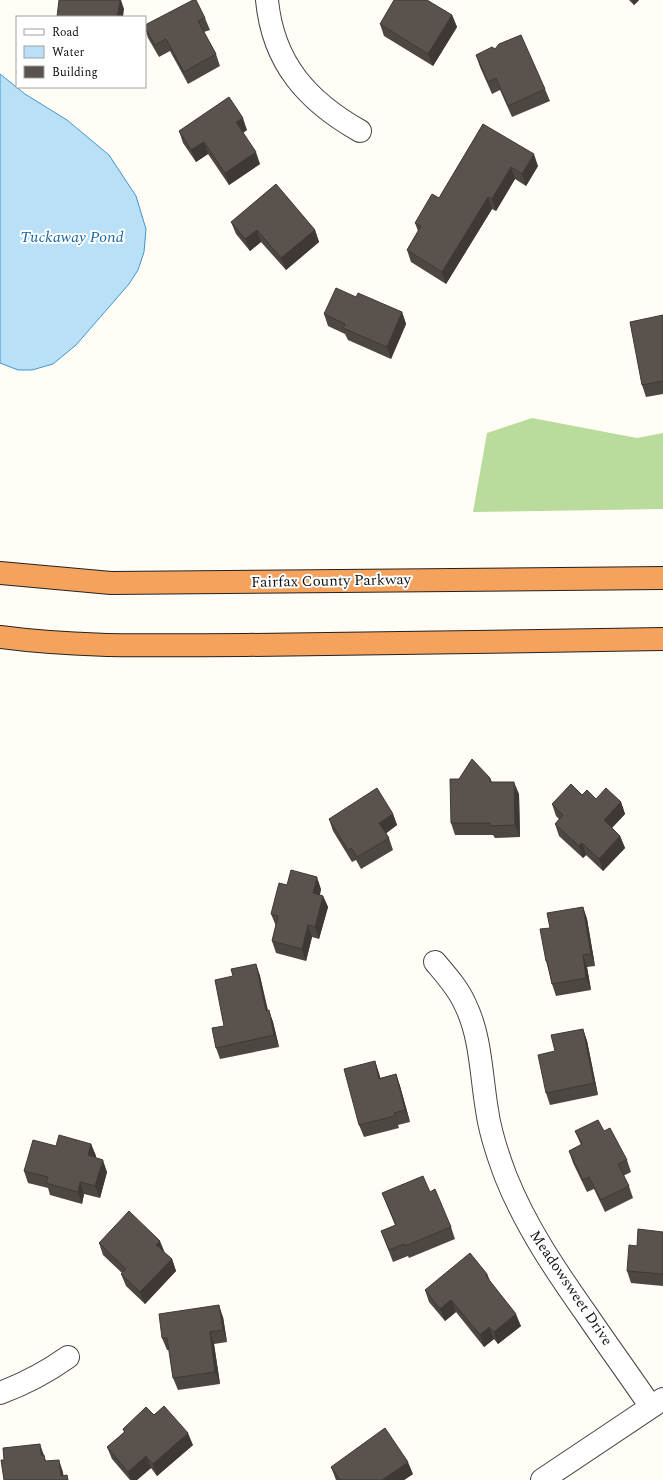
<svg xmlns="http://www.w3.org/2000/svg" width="663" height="1480" font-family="Spectral,serif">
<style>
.forest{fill:#b9dc9c}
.water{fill:#b9e0f7;stroke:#3f96cf}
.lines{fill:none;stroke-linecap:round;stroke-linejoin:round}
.street-casing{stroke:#444;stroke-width:24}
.highway-casing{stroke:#222;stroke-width:24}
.street{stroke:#fff;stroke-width:22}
.highway{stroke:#f5a25d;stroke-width:22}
.wall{fill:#4d4742}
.shaded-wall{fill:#3f3936}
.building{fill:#5a524d;stroke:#3f3936}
.labels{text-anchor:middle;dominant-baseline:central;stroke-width:4;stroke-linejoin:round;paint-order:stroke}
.street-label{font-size:15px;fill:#111;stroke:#fff}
.water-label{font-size:16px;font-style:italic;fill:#1768a6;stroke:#fff}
</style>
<rect width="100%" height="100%" fill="#fffdf5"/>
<path class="forest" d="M532,418l105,20 26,-5v76l-190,3 14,-79z"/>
<path class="water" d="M0,74l25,20 42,26 42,35 27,41 10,33 -2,23 -6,18 -9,14 -53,61 -23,19 -21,6h-14l-18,-7z"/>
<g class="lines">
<defs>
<path id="street" d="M267,0c6,63 40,101 93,131
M435,962c11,13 23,26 30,42 16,32 16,71 22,106 3,23 11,46 19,67 20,50 50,94 81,138 21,31 43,61 64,92
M0,1393c24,-9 47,-21 68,-36
M542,1480l121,-81"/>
<path id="highway" d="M0,573l111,10 552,-5
M0,637c82,11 164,8 246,8 139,-1 278,-4 417,-6"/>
</defs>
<use href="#street" class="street-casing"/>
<use href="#highway" class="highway-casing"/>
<use href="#street" class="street"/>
<use href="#highway" class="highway"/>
</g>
<path class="wall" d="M629,0h10l-5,5z
M452,15l5,12 -24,39 -49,-30 -4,-12z
M205,18l5,12 -6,2 12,22 4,12 -32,18 -18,-33 -11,6 -11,-19 -3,-10v-3z
M476,55l69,34 5,12 -38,16 -12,-27 -8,4 -12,-27z
M483,124l55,42 -12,20 -11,-7 -19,32 -4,-2 -46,75 -35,-22 -4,-12 11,-19 -3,-8 24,-25z
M247,130l-4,3 17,31 -31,21 -21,-31 -12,8 -13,-19 -4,-12z
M231,222l84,8 4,12 -33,28 -25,-28 -11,9 -14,-17z
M356,297l46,15 4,12 -15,35 -43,-19 -3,-6 -17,-8 -4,-12z
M663,315v79l-17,3 -4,-12z
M490,778l2,4 27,12 1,43 -25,1 -2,-3h-38l-4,-12z
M582,795l14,4 25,3 4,12 -13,14 8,8 5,12 -22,23 -17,-16 -3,3 -24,-22 -4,-12 4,-5 -3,-3 -4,-12z
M393,814l4,11 -11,8 3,5 4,12 -32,19 -5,-9 -4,2 -19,-31 -4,-12z
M287,885l34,4 -1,6 3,1 5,11 -9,32 -7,-2 -6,24 -30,-8 -4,-12 4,-15 -5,-12z
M583,907l4,12 8,47 -8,1 4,23 -35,6 -4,-12 -3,-12 -3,-11 4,-33z
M256,964l4,12 8,34 5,12 6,25 -59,12 -4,-11 8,-22 9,-50z
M583,1029l4,12 11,54 -48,10 -4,-12 9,-42z
M375,1061l5,17 16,-4 4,12 10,36 -12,3 1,3 -35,9 -5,-12z
M575,1131h29l23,29 4,12 -8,4 6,10 4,12 -28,14 -11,-23 -7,3 -14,-29 -4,-12 12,-6z
M91,1144l5,12 -1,1 12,15 -7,26 -16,-4 -2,10 -32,-9 -2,-7 -20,-5 -4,-12 32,-25z
M430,1192l21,35 4,12 -46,19 -1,-2 -15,6 -12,-31 14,-6 -13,-32z
M663,1232v54l-32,-3 -4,-12 10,-25z
M99,1243l65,9 8,7 4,12 -31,33 -19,-18 -5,-12 1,-1 -19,-18z
M487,1274l3,7 31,45 -23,18 -4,-5 -10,8 -28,-35 -11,9 -16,-19 -4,-12z
M223,1317l4,25 -13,2 6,40 -42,6 -5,-12 -4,-28h-2l-5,-12z
M154,1415l39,30 -36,31 -6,-8 -14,12h-7l-18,-21 -5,-12 17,-15 -1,-3z
M331,1467l82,7 -9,6h-68z"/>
<path class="shaded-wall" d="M120,0h1l3,9 -1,8h-6z
M632,0h7l-5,5z
M452,15l5,12 -24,39 -5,-12z
M243,118l4,12 -7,4 -4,-12z
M204,142l4,12 -12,8 -5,-12z
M256,152l4,12 -31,21 -4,-12z
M534,154l4,12 -12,20 -4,-12z
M511,167l4,12 -19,32 -4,-12z
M488,197l4,12 -46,75 -4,-12z
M257,230l4,12 -11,9 -5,-12z
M315,230l4,12 -33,28 -5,-12z
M402,312l4,12 -15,35 -4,-12z
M514,782l5,12 1,43 -5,-12z
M621,802l4,12 -17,18 -4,-12z
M393,814l4,11 -13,10 -5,-12z
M620,836l5,12 -22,23 -4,-12z
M582,843l4,12 -3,3 -4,-12z
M317,877l4,12 -4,16 -4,-12z
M323,896l5,11 -9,32 -4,-12z
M583,907l4,12 8,47 -4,-12z
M308,925l4,12 -6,24 -4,-12z
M583,955l4,12 4,23 -5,-12z
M256,964l4,12 10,47 -4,-12z
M269,1010l4,12 6,25 -5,-12z
M583,1029l4,12 11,54 -4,-12z
M375,1061l4,12 5,17 -5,-11z
M396,1074l4,12 10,36 -5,-12z
M91,1144l5,12 -4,11 -4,-12z
M103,1160l4,12 -7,26 -5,-12z
M80,1182l4,12 -2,10 -4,-12z
M160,1241l5,12 -9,-8z
M172,1259l4,12 -31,33 -5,-12z
M487,1274l5,12 -6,-10z
M451,1300l5,12 -11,9 -5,-12z
M219,1305l4,12 4,25 -4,-12z
M516,1314l5,12 -23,18 -4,-12z
M489,1327l5,12 -10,8 -4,-12z
M210,1332l4,12 6,40 -5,-12z
M188,1433l5,12 -36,31 -4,-12z
M40,1444l8,23 -7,-12z
M146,1456l5,12 -14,12h-6l-3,-8z
M59,1460l4,12 1,8 -3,-4z
M408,1462l5,12 -9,6h-22z"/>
<path class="building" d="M59,0h61l-3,17h-60z
M193,0h3l9,18 -7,3 18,33 -32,18 -18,-33 -11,6 -10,-17v-3z
M394,0h33l25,15 -24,39 -48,-30z
M521,35l24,54 -37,17 -12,-28 -8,4 -12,-27 16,-8 3,2 4,-5z
M229,97l14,21 -7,4 20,30 -31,21 -21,-31 -13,8 -12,-19z
M483,124l51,30 -12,20 -11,-7 -19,32 -4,-2 -46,75 -35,-22 14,-24 -6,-3 17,-29 7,4z
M276,184l39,46 -34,28 -24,-28 -12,9 -14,-17z
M336,288l20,9 2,-4 44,19 -15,35 -44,-19 2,-4 -21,-10z
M663,315v66l-21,4 -12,-63z
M472,759l18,19v4h24l1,43 -25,1v-3h-39l-1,-44h9z
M571,784l11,11 5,-5 9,9 10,-11 15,14 -17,18 16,16 -21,23 -17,-16 -3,3 -24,-22 8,-9 -11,-11z
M377,788l16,26 -14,9 10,15 -32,19 -6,-9 -3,2 -19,-31z
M291,870l26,7 -4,16 10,3 -8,31 -7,-2 -6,24 -30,-8 6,-25 -7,-2 1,-4 7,-27 8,2z
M583,907l8,47 -8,1 3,23 -34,6 -5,-23h-1l-6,-32 10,-1 -3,-15z
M256,964l10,47 3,-1 5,25 -58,13 -4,-20 12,-2 -9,-46 18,-4 -2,-7z
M583,1029l11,54 -48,10 -8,-38 17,-4 -4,-16z
M375,1061l4,18 17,-5 9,36 -11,3 1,3 -36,9 -15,-56z
M598,1120l6,11 6,-3 17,32 -9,4 11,22 -28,14 -12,-23 -6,3 -14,-29 13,-7 -7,-13z
M59,1135l32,9 -3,11 15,5 -8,26 -15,-4 -2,10 -32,-9 2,-6 -24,-6 9,-31 23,6z
M423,1176l7,16 5,-3 16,38 -46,19 -1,-2 -15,6 -8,-19 15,-6 -14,-32z
M129,1211l31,30 -4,4 16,14 -32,33 -19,-18 5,-5 -27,-26z
M638,1229l25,3v42l-36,-3 2,-26 8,1z
M470,1253l17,21 -1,2 30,38 -22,18 -5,-5 -9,8 -29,-35 -11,9 -15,-19z
M219,1305l4,25 -13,2 5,40 -42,6 -6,-40h-5l-3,-24z
M164,1406l24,27 -35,31 -7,-8 -18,16 -21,-25 18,-15 -2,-3 23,-22 8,8z
M385,1428l23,34 -26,18h-42l-9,-13z
M40,1444l1,11h3l1,6 14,-1 2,16 6,-1 1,5h-64l-3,-20h3l-1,-12z"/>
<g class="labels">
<g class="street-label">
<text transform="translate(331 581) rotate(-1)">Fairfax County Parkway</text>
<text transform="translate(571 1288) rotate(56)">Meadowsweet Drive</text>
</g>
<g class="water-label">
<text x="72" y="237">Tuckaway Pond</text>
</g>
</g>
<rect x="16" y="16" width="130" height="72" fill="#ffffff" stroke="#a0a0a0"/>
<rect x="24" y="29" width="20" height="6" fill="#ffffff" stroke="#a0a0a0"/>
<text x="52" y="36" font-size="12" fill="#111111">Road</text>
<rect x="24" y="46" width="20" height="12" fill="#b9e0f7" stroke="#a0a0a0"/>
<text x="52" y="56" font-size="12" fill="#111111">Water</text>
<rect x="24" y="66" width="20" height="12" fill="#5a524d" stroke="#a0a0a0"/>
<text x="52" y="76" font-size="12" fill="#111111">Building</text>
</svg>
